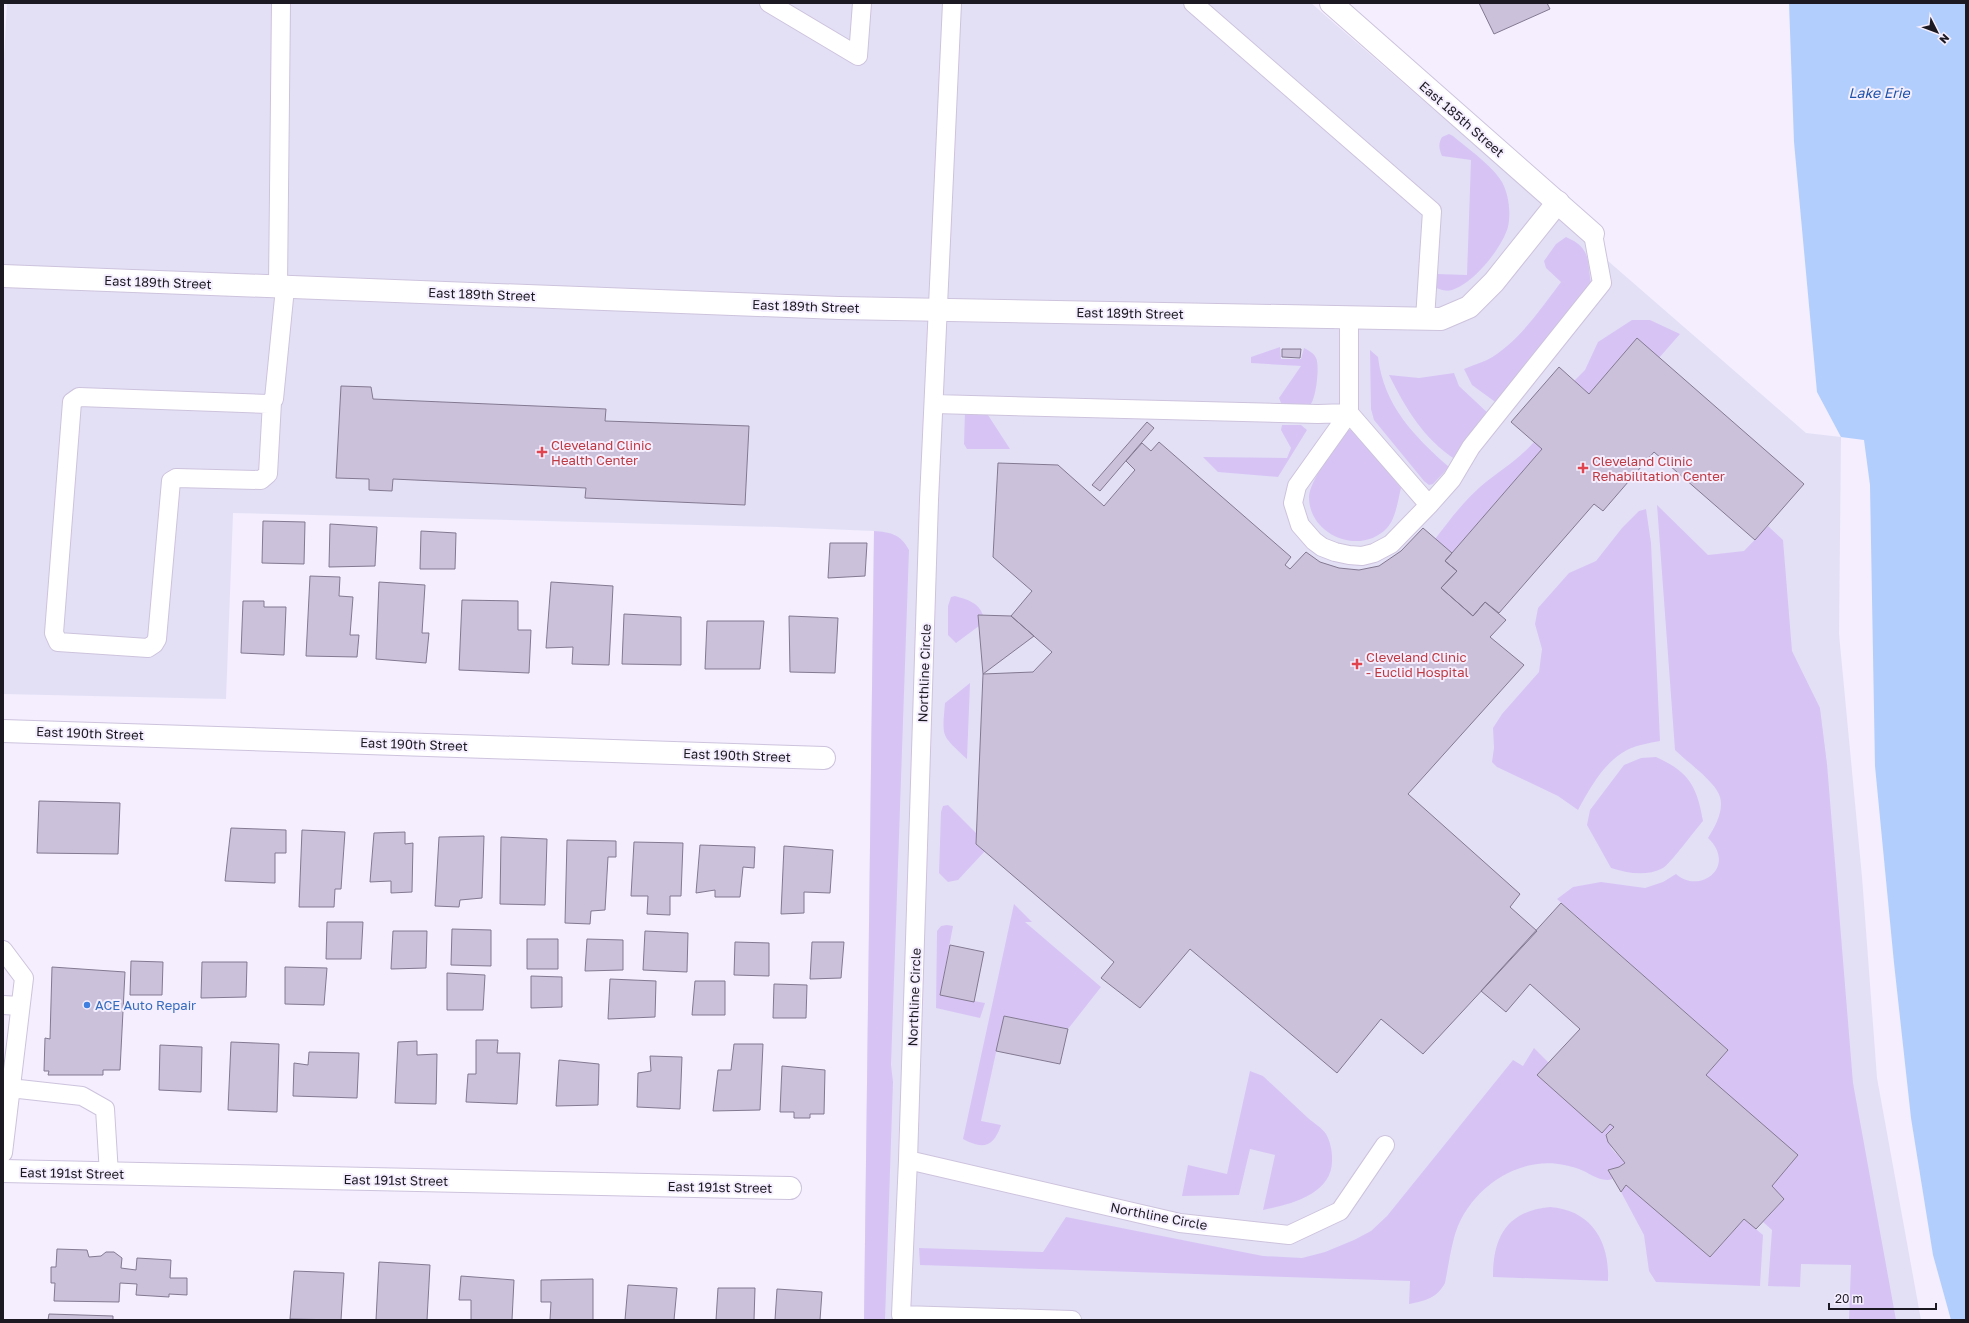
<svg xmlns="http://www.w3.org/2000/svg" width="1969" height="1323" font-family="'Golos Text',sans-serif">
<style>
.medical{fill:#e3e0f6}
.green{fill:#d7c4f5}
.water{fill:#b2cefd}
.building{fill:#cbc1db;stroke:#837991}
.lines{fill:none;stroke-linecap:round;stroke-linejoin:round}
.service-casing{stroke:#cdc3dd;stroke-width:20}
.minor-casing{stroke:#cdc3dd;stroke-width:24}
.tertiary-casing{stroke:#cdc3dd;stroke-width:24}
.service{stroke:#fff;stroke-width:18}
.minor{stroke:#fff;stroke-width:22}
.tertiary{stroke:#fff;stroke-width:22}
.health-dot{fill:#e0444e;stroke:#f4eefe;stroke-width:1.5}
.shop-dot{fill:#3f7fe0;stroke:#f4eefe;stroke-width:1.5}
.labels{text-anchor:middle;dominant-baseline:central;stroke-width:4;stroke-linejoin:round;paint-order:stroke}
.street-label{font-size:13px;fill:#1d1922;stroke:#f4eefe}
.health-label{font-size:13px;fill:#be3a42;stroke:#f4eefe;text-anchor:start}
.shop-label{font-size:13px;fill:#366cbe;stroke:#f4eefe;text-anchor:start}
.water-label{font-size:14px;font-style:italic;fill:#1d52a8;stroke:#f4eefe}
</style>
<rect width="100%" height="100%" fill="#f4eefe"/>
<path class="medical" d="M7,3h1304l495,430 35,4 -2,197 23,243 15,201 44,242h-1057l10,-789 -96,-4 -545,-14 -7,186 -223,-5v-616z"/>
<path class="green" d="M1449,134l4,2c15,13 39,29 49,46 7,13 9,31 6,45 -6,21 -34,56 -56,63 -6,2 -15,-1 -20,-5l1,-5 4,-6 30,1 4,-115 -29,-4c-3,-7 -4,-12 0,-19z
M1566,237c25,11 21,22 25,46l-93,121 -26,-19 -8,-16c7,-3 16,-6 23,-9 31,-17 53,-50 74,-78l-15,-14 -2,-7 12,-17z
M1632,320h18l30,14 -21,24 -22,-19 -48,55 -15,-13 11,-11 13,-28z
M1280,347l1,12h20l3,-11c4,2 10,5 12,10 4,7 0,42 -6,47l-25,-1 -4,-1 -2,-5 22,-32 -50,-3v-6z
M1370,350l8,7c6,49 36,79 71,110l-16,17 -4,1 -5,-4 -50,-61 -3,-11z
M1454,373l5,13 31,29 -34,45c-33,-22 -50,-51 -67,-85l30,3z
M965,411l21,1 24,37h-43l-3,-5z
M1282,425h19l6,5 -29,47 -60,-5 -15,-15 84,1 4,-10 -10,-18z
M1348,430h6l5,6 42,52c-3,12 -5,30 -14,40 -26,28 -78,8 -78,-31 0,-14 25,-50 34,-64z
M1534,442l8,7 -90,104 -17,-14c14,-18 28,-37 45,-52 19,-16 37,-26 54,-45z
M1657,505l51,50 36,-4 24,-25 15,14 9,111 28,57 7,56 26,319 43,237h-47l2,-55 -50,-1 -1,23 -32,-1 4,-56 -9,-8 21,-23 -12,-13 -66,-111 22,-25 -171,-151 16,-12 28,-5 44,6 18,-6 13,-8c23,21 62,-7 32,-36 7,-11 16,-27 12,-41 -4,-15 -33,-35 -45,-47z
M1646,509l5,34 9,198c-11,2 -23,4 -33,9 -23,12 -37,38 -49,60l-20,-14 -61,-29 -5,-5 2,-14 -1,-20 9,-14 37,-42 3,-23 -7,-25 3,-16 31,-35 27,-12 26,-33 17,-17z
M874,531c16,1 27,3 35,19l-18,515 2,17 -8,238h-21z
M955,596c13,4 23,6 28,19h-4v11l-23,17 -8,-8v-29l3,-9z
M970,683l-3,76c-26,-25 -25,-20 -22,-56z
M1656,757c33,15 41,29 47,64 -7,8 -34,44 -40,47 -17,9 -36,5 -52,0l-24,-43 3,-15 34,-45 17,-7z
M948,805l28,28v11l9,7 -27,29 -10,2 -9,-9 2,-61 2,-6z
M1014,904l18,18h-7l76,65 -33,42 -64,-13 -23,105 20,4c-7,22 -18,25 -38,14z
M947,925l6,1 -13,69 45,8 -5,15 -44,-10 1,-77 4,-5z
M1534,1048l15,15 -11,13 64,56 8,-8 4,3 -8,8 6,14 13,14 -6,4 -11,3 5,9c-13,4 -23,-6 -34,-10 -5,-2 -10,-3 -15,-4 -48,-10 -98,27 -110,73 -4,15 -6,30 -9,45 -8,15 -20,18 -36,21l1,-23 -490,-16 -1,-17 124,4 23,-35 197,39 39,2 23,-6 29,-12 17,-9 16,-15 126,-156 10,6z
M1250,1071l13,5c15,14 30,28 45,42 6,5 14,10 18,16 4,7 6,16 6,24 2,36 -41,46 -69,52l12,-55 -25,-6 -11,46 -57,1 6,-31 39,9z
M1626,1185l84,72 34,-38 19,16 -3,51 -104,-4 -7,-11 -5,-36 -23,-43z
M1550,1207c41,3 60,34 58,74l-115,-4c0,-40 14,-66 57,-70z"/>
<path class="water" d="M1789,3h177v1317h-15l-18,-65 -22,-137 -17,-155 -19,-197 -5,-281 -6,-45 -23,-3 -24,-45 -23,-250z"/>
<path class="building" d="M1479,3h68l3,6 -56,25z
M1637,338l167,146 -49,56 -101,-88 -51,59 -9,-7 -95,109 -14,-11 -12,14 -32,-28 16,-17 -12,-10 97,-112 -31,-27 48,-55 30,27z
M1282,349h19l-1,9 -18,-1z
M341,386l30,1 2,12 233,10 -1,12 144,5 -4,79 -160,-7 1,-10 -193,-9 -1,12 -23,-1v-11l-33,-1z
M1147,422l7,6 -54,63 -8,-6z
M1159,442l132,115 -6,8 5,4 16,-17 14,10 19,6 20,2 20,-4 22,-15 22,-23 29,25 -7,8 12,10 -16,17 32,28 12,-14 21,18 -16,17 34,28 -116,129 112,100 -10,13 27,24 -114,123 -42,-35 -44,54 -147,-124 -50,59 -39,-30 13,-16 -138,-118 7,-170 50,-2 19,-20 -41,-36 21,-25 -39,-34 5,-94 60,2 46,41 31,-36 -9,-9 16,-18 9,8z
M263,521l42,1 -1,42 -42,-1z
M330,524l47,3 -2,39 -46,1z
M421,531l35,2 -1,36h-35z
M830,543h37l-2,33 -37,2z
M310,576l30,1 -1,19 14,1 -3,38h9l-2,22 -51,-1z
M379,582l46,3 -3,48h7l-3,30 -50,-4z
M551,582l62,4 -4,79 -37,-1 1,-17 -27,1z
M462,600l56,1v29h13l-2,43 -70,-3z
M243,601h21v6h22l-2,48 -43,-2z
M624,614l57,3v48l-59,-1z
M978,615l33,1 23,20 -51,38z
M789,616l49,2 -3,55 -45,-1z
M707,621h57l-4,48h-55z
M39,801l81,2 -2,51 -81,-1z
M231,828l55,2v23h-11v30l-50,-2z
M302,830l43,2 -4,57h-6l-1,18h-35z
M405,832v12l8,-1 -1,49 -21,1v-12l-21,1 4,-49z
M484,836l-2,62 -22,2 -1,7 -24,-1 4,-69z
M501,837l46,2 -2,66 -45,-1z
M567,840l49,1v16h-8l-3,53 -14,1 -1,13 -25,-1z
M634,842l49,1 -2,53h-11v19l-23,-1 1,-18h-17z
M700,845l55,2 -1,21 -11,-1 -3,30h-25v-7l-19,3z
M784,846l49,4 -3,43 -26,-1v21l-23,1z
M1561,903l167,147 -22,25 92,80 -26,31 12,13 -28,30 -12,-10 -34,38 -84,-72 -5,7 -13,-22 11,-3 6,-4 -17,-21 -2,-7 8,-8 -4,-3 -8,9 -65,-58 43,-46 -50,-45 -24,28 -25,-21z
M327,922h36l-2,37h-35z
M452,929l39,1v36l-40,-1z
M393,931h34l-1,37 -35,1z
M645,931l43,2 -1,39 -44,-2z
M527,939h31v30h-31z
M587,939l36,1v30l-38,1z
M735,942l34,1v33l-35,-1z
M812,942h32l-3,36 -31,1z
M950,945l34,7 -10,50 -34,-7z
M131,961l32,1 -1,33h-32z
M202,962h45l-1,35 -45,1z
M52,967l73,5 -5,98h-17v5h-55l1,-4h-5l1,-33 5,1z
M285,967l42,1 -3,37 -39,-1z
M447,973l38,2 -2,35h-36z
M531,976l31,1v30l-31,1z
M610,979l46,2 -1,36 -47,2z
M695,981h30v34h-33z
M774,984l33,1 -1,33h-33z
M1004,1016l64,13 -8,35 -64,-13z
M476,1040h22l-1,13h23l-3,51 -51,-2 2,-28h8z
M417,1041v14l20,-1 -1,50 -41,-1 3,-61z
M231,1042l48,2 -2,68 -49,-2z
M734,1044h29l-3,66 -47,1 5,-41h13z
M160,1045l42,2 -1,45 -42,-2z
M309,1052l50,1 -2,45 -64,-2 1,-33 14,2z
M650,1056l32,1 -2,52 -43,-2 1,-34 13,-2z
M559,1060l40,4 -1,41 -42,1z
M782,1066l43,4 -1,44h-14v4h-16v-6h-14z
M57,1249l30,1 2,7 12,-1 5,-4h8l8,6 -1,10 15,2 1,-12 34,2 -1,18h17v17l-18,-1v3l-33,-2 1,-11 -17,-1 -1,19 -65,-1 1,-18h-4v-16h5z
M379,1262l51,3 -3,55h-51z
M294,1271l50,2 -3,47 -51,-1z
M461,1276l53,4 -2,40h-41v-20h-12z
M593,1279v41h-43l1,-18h-10v-22z
M628,1285l49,3 -3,32h-49z
M718,1288h37l-1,32h-38z
M777,1289l45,3 -2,28h-45z
M49,1314l64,2v4h-65z"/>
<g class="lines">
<defs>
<path id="service" d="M769,3l89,53 4,-53
M952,3l-23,497 -21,660 272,63 109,12 51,-24 45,-66
M1193,3l239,208 -7,108
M278,286l3,-283
M1349,317v96l-52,73 -4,17 7,22 14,16 8,6 13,5 14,3 13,1 12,-3 17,-9 38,-39 23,-26 19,-32 131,-164 -9,-49
M272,402l-4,72 -7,6 -85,-2 -5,3 -14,158 -3,5 -6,4 -90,-6 -4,-9 18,-231 7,-5 189,7 6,-5 11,-111
M934,404l384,10 31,-1
M1349,413l80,92
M3,950l21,28 -21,175
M3,1005l17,1
M10,1088l72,8 23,13 4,65
M908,1160l-7,155 171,5"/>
<path id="minor" d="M3,276l836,32 602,11 28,-12 25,-25 64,-80
M3,731l821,27
M3,1171l787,17"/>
<path id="tertiary" d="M1331,3l262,231"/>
</defs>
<use href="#service" class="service-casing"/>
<use href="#minor" class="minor-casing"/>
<use href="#tertiary" class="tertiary-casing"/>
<use href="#service" class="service"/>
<use href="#minor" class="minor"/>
<use href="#tertiary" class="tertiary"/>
</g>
<g class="health-dot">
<path d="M540 446h4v4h4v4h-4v4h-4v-4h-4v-4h4z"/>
<path d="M1581 462h4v4h4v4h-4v4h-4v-4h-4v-4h4z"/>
<path d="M1355 658h4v4h4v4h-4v4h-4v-4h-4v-4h4z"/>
</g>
<circle class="shop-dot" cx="87" cy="1005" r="4"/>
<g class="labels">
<g class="street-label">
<text transform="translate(1462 119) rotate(41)">East 185th Street</text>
<text transform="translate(158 282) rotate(2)">East 189th Street</text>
<text transform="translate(482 294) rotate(2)">East 189th Street</text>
<text transform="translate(806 306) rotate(2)">East 189th Street</text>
<text transform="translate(1130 313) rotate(1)">East 189th Street</text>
<text transform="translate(924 673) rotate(-88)">Northline Circle</text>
<text transform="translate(90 733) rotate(2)">East 190th Street</text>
<text transform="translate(414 744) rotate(2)">East 190th Street</text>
<text transform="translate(737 755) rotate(2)">East 190th Street</text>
<text transform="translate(914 997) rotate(-88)">Northline Circle</text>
<text transform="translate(72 1173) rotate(1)">East 191st Street</text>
<text transform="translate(396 1180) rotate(1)">East 191st Street</text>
<text transform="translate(720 1187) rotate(1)">East 191st Street</text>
<text transform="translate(1159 1216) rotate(11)">Northline Circle</text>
</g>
<g class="health-label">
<text x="551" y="445">Cleveland Clinic<tspan x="551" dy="15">Health Center</tspan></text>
<text x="1592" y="461">Cleveland Clinic<tspan x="1592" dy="15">Rehabilitation Center</tspan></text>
<text x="1366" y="657">Cleveland Clinic<tspan x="1366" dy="15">- Euclid Hospital</tspan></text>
</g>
<g class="shop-label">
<text x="95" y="1005">ACE Auto Repair</text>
</g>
<g class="water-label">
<text x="1879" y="92">Lake Erie</text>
</g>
</g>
<rect width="1969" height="1323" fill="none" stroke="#1d1922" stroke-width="8"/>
<g transform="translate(1937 32) rotate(132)" stroke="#f4eefe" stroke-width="3" paint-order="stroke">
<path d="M0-3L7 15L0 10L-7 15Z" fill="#1d1922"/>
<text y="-6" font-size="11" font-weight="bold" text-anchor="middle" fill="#1d1922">N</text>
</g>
<path d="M1829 1303v6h107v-6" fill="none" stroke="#1d1922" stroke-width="2"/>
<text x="1835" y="1303" font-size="12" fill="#1d1922" stroke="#f4eefe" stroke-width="3" paint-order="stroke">20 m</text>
</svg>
